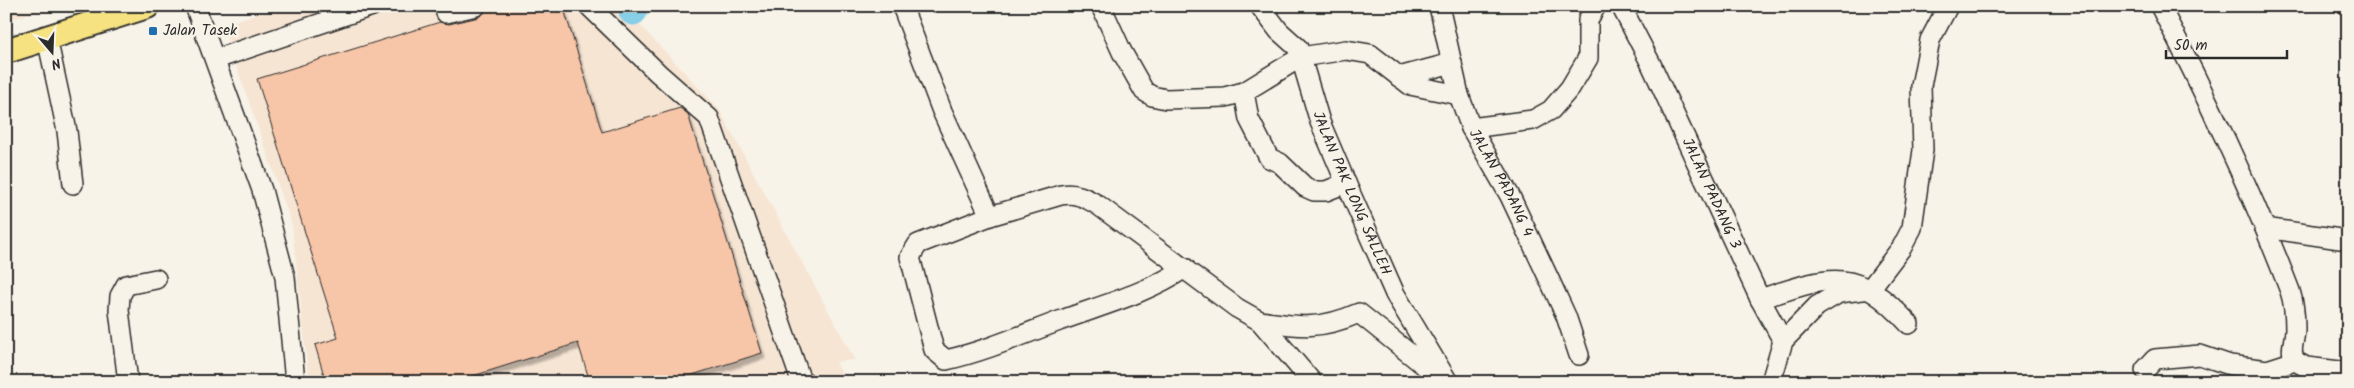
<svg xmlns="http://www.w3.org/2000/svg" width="2354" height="388" font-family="Kalam,sans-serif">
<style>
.built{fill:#f7e5d4}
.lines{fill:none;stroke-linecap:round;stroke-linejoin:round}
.river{stroke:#86cfe7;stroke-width:29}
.building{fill:#f7c5a7;stroke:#2b2b2b;filter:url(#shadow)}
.minor-casing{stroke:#2b2b2b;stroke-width:22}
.major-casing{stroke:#2b2b2b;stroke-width:28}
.minor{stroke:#f7f3e8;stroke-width:19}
.major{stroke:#f6e281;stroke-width:24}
.poi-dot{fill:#1f6fb2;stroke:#f7f3e8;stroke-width:2}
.labels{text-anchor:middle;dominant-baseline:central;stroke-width:5;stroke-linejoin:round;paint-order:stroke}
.poi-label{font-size:15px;fill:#2b2b2b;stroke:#f7f3e8;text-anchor:start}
.street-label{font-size:15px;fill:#2b2b2b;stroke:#f7f3e8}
</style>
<defs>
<filter id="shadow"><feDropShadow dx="3" dy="5.5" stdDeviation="1" flood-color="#0004"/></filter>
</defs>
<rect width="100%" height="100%" fill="#f7f3e8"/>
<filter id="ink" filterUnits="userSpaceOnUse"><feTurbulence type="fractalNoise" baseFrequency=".02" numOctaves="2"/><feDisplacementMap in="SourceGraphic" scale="10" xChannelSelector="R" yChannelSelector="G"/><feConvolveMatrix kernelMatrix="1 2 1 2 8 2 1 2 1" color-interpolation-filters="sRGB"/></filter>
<g filter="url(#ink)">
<path class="built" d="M6,6h48l-48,15z
M280,6h342l97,103 136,251 -19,2 10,20h-537l-17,-157 -70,-200z"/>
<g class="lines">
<path class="river" d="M632,6l1,5"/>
</g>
<path class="building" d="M490,6h73l39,126 78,-24 8,6 74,239 -92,29h-80l-12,-39 -124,39h-128l-11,-37 23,-7 -81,-259 183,-57 9,2 30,-7z"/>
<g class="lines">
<defs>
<g id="minor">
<path d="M195,6l67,184 23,87 10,105"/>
<path d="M444,6l2,7 30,-7"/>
<path d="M589,6l69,67 51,45 91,260 5,4"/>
<path d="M902,6l40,105 48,105 71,-21c15,-3 25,3 37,10l139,103 23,13 52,61"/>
<path d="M1101,6l21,46 22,39 8,5 14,3 59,-2 19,-5 57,-35 45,-7 24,4 40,31 49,10"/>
<path id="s1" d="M1260,6l19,25 19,17 22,74 26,61 49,111 53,88"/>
<path id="s2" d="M1439,6l20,89 12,33 39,68 39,83 17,37 13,39"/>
<path id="s3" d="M1621,6l29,56 110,237 23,42 -12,41"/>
<path d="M2160,6c48,93 93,188 130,285 4,12 5,25 5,38 0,12 -6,20 0,32"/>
<path d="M47,38l20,93 6,53"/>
<path d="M216,59l156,-53"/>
<path d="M1399,77l53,-14"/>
<path d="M1244,92l5,27 20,39 11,5 25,24 9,4h12l20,-8"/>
<path d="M1471,128l62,-8 18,-10 19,-22 18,-30v-38l8,-14"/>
<path d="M990,216l-72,28 -8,13 24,93 12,10c40,-9 78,-26 116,-40 41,-15 86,-27 123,-52"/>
<path d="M2265,228l75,11 8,-1"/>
<path d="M1760,299c70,-23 95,-34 149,25"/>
<path d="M1260,321c41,6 60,9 99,-8l66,53 17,10"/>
<path d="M1783,341l34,-35 22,-13 31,-4 32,-42 10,-19 11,-78 -2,-64 9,-46 18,-34"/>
<path d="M2145,370l10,-11 45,-4 30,10 37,5 28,-9 11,6 42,5"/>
<path d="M128,382l-9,-72 1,-14 6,-11 30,-6"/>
</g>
<path id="major" d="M6,51l141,-45"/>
</defs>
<use href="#minor" class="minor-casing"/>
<use href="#major" class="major-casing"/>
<use href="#minor" class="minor"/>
<use href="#major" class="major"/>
</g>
</g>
<rect class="poi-dot" x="148" y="26" width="10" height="10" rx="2.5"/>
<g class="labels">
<g class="poi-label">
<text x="163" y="31">Jalan Tasek</text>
</g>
<g class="street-label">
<text stroke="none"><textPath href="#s2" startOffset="189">JALAN PADANG 4</textPath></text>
<text stroke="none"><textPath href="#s1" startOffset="212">JALAN PAK LONG SALLEH</textPath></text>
<text stroke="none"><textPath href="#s3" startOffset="208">JALAN PADANG 3</textPath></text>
</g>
</g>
<rect width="2354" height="388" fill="none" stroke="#f7f3e8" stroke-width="25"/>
<rect x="12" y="12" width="2329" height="363" fill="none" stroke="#2b2b2b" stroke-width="2" filter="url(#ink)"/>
<g transform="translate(52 52) rotate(161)" stroke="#f7f3e8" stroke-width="4" paint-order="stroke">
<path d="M0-4L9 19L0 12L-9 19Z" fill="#2b2b2b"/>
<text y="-8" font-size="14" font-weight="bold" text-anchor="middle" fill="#2b2b2b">N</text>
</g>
<path d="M2166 50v8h121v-8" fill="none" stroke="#2b2b2b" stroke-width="2.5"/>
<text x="2174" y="50" font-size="15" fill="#2b2b2b" stroke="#f7f3e8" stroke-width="4" paint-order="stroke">50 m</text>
</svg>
